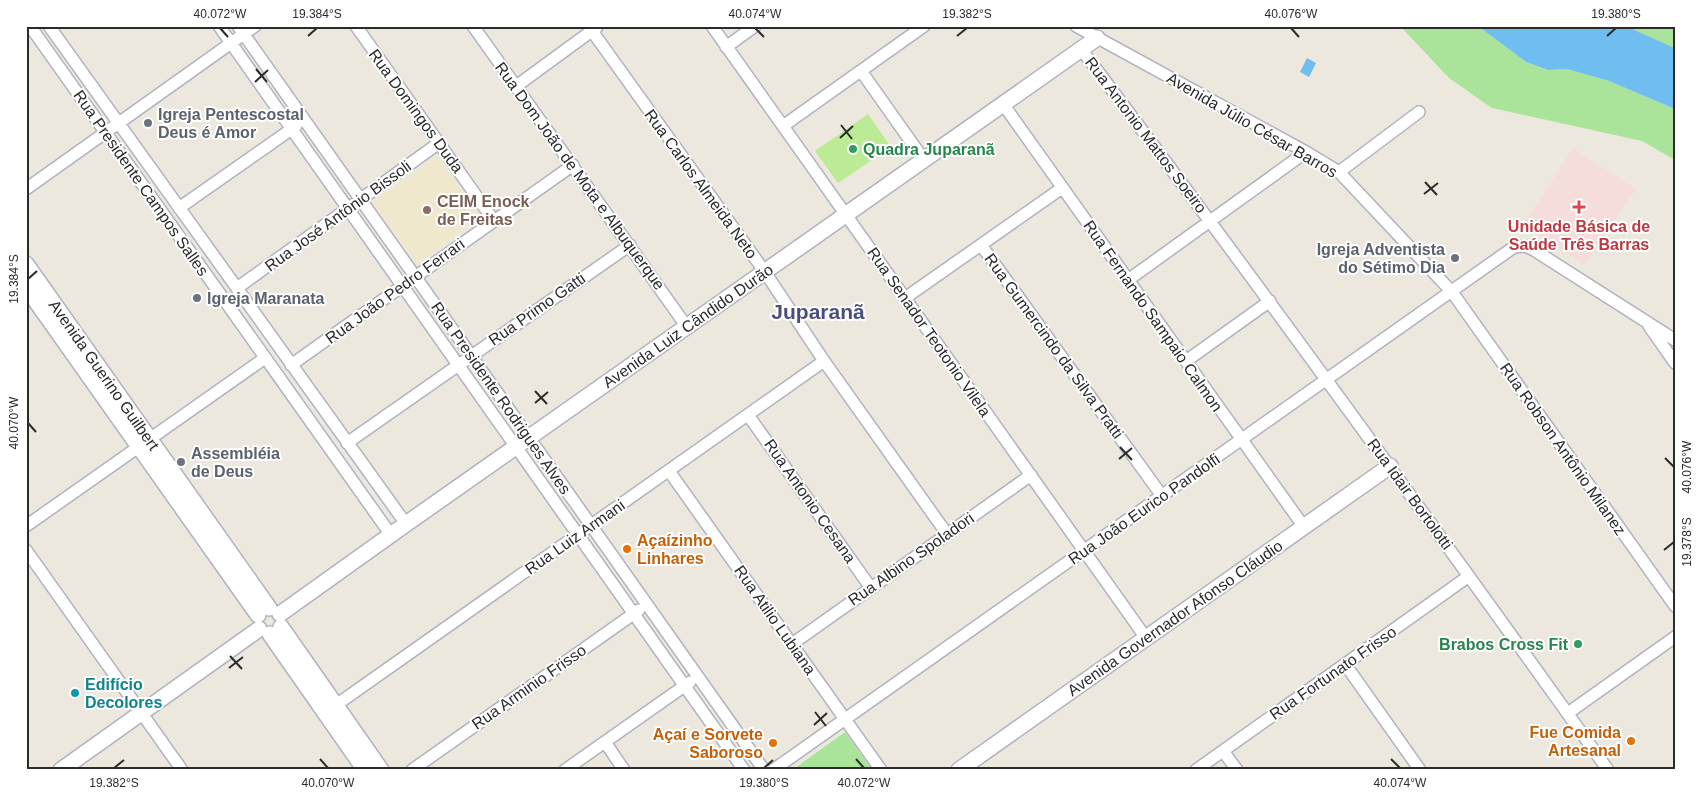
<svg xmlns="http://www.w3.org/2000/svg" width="1701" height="796" font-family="Arial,sans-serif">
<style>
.education{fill:#efe8cd}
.medical{fill:#f4dddb}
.green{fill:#aae49a}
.pitch{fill:#bceb95}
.water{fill:#70bef0}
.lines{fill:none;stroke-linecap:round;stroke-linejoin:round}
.street-casing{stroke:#b1b2bf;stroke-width:14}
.secondary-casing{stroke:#b1b2bf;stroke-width:18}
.street{stroke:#fff;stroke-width:11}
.secondary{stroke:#fff;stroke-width:15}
.ticks{fill:none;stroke:#2b2b2b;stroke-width:2}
.worship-dot{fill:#6b7280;stroke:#fff;stroke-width:2}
.leisure-dot{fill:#2e9e5b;stroke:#fff;stroke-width:2}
.health-dot{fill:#e0444e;stroke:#fff;stroke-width:2}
.education-dot{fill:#8d6e63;stroke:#fff;stroke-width:2}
.food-dot{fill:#e8710a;stroke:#fff;stroke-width:2}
.culture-dot{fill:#0f9aa8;stroke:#fff;stroke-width:2}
.labels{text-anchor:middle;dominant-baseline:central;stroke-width:4;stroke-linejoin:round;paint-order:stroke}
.street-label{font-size:16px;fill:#2b2b2b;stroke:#fff}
.worship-label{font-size:16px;font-weight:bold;fill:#5b616d;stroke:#fff;text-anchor:start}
.leisure-label{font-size:16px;font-weight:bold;fill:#27864d;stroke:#fff;text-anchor:start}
.education-label{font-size:16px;font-weight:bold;fill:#785e54;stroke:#fff;text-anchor:start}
.health-label{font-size:16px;font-weight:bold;fill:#be3a42;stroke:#fff}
.food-label{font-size:16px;font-weight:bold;fill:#c56008;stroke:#fff;text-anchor:end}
.culture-label{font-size:16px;font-weight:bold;fill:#0d838f;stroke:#fff;text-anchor:start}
.district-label{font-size:21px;font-weight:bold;fill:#4b4e7d;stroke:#fff}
.neatline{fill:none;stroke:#2b2b2b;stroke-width:2}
.ticks-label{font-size:12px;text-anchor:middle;fill:#2b2b2b}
</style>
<rect width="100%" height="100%" fill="#ede8de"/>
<path class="education" d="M437,156l44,61 -64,47 -44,-61z"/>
<path class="medical" d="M1573,148l63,41 -51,76 -62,-40z"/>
<path class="green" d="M1400,26h78l48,36 22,8 19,-1 42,12 66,28v51l-33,-19 -150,-33 -43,-30z
M1620,26h55v22l-43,-19z
M845,732l27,38h-80z"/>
<path class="pitch" d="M868,114l23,33 -53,36 -23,-32z"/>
<path class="water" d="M1478,26h142l12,3 43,19v61l-66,-28 -42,-12 -19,1 -22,-8z
M1307,58l9,5 -7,14 -9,-5z"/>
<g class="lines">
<defs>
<path id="street" d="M30,26l361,509
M49,26l357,498
M219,26l525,744
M238,26l526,744
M356,26l138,195
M473,26l214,301
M712,26l434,612
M1076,26l230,126 33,20 113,120 223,314
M592,31l173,241 59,89 123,173
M726,47l29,-21
M1081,49c180,238 354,479 527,721
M861,71l63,89
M515,87l82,-60
M1003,104l301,423
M783,126l141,-100
M1339,172l80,-60
M26,189l229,-163
M179,208l117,-82
M981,245l181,251
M1128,280l178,-128
M237,288l202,-145
M905,298l157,-110
M1649,326l26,37
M1186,361l84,-60
M291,365l282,-200
M748,415l123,173
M347,443l283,-198
M669,471l212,299
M26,526l239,-168
M26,550l156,220
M792,644l239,-169
M1345,664l75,106
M329,710l495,-349
M1568,713l107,-76
M605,742l19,28
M1223,751l14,19
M412,770l227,-160
M565,770l125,-88
M773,770l741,-523 11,-1 9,4 141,90
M1196,770l273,-194"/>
<path id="secondary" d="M26,264l243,344
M26,287l232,328
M280,614l126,-90 691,-486
M281,627l100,143
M270,634l95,136
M61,770l198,-141
M959,770l431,-304"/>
</defs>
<use href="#street" class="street-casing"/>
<use href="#secondary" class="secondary-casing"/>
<use href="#street" class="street"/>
<use href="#secondary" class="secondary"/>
</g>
<path class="ticks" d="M220,28l8,9M755,28l9,9M1291,28l8,9M308,36l9,-8M957,36l10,-8M1607,36l9,-8M256,69l11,13M255,82l13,-12M841,125l11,14M840,138l13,-12M1425,182l12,13M1424,194l14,-11M28,279l9,-8M535,391l12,13M535,403l13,-11M28,423l8,9M1120,447l12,13M1665,458l9,9M1119,459l13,-11M1664,550l10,-8M230,656l12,13M229,668l14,-11M815,712l11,14M814,725l13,-12M320,759l8,9M856,759l8,9M1391,759l9,9M114,768l10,-8M764,768l9,-8"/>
<g class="worship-dot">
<circle cx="148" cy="123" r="5"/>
<circle cx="1455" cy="258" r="5"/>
<circle cx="197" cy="298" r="5"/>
<circle cx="181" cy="462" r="5"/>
</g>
<g class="leisure-dot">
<circle cx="853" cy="149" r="5"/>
<circle cx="1578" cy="644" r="5"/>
</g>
<path class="health-dot" d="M1576.5 199.5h5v5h5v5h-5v5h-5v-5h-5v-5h5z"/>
<circle class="education-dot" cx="427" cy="210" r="5"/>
<g class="food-dot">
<circle cx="627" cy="549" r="5"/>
<circle cx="1631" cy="741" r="5"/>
<circle cx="773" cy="743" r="5"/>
</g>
<circle class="culture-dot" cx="75" cy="693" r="5"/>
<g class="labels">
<g class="street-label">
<text transform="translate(416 111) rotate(54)">Rua Domingos Duda</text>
<text transform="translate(1252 125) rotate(30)">Avenida Júlio César Barros</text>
<text transform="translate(1146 135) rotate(53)">Rua Antonio Mattos Soeiro</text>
<text transform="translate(580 176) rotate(54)">Rua Dom João de Mota e Albuquerque</text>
<text transform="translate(141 183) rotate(55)">Rua Presidente Campos Salles</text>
<text transform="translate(701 184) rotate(54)">Rua Carlos Almeida Neto</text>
<text transform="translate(338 216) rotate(-36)">Rua José Antônio Bissoli</text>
<text transform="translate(395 291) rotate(-36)">Rua João Pedro Ferrari</text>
<text transform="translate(537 309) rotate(-35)">Rua Primo Gatti</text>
<text transform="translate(1153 316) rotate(55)">Rua Fernando Sampaio Calmon</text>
<text transform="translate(688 326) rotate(-35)">Avenida Luiz Cândido Durão</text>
<text transform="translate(929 332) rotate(55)">Rua Senador Teotonio Vilela</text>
<text transform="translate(1054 346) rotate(54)">Rua Gumercindo da Silva Pratti</text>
<text transform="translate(104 375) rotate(55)">Avenida Guerino Guilbert</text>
<text transform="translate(501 398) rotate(55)">Rua Presidente Rodrigues Alves</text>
<text transform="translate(1563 449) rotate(55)">Rua Robson Antônio Milanez</text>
<text transform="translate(1410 494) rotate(54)">Rua Idair Bortolotti</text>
<text transform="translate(810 501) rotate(55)">Rua Antonio Cesana</text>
<text transform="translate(1144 509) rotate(-35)">Rua João Eurico Pandolfi</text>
<text transform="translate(575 537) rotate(-35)">Rua Luiz Armani</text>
<text transform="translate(911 559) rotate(-35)">Rua Albino Spoladori</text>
<text transform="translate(1175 618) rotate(-35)">Avenida Governador Afonso Cláudio</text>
<text transform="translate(775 620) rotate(55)">Rua Atilio Lubiana</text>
<text transform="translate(1333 673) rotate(-35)">Rua Fortunato Frisso</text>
<text transform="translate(529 687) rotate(-35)">Rua Arminio Frisso</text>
</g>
<g class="worship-label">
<text x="158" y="114">Igreja Pentescostal<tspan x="158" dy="18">Deus é Amor</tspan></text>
<text x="1445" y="249" text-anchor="end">Igreja Adventista<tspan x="1445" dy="18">do Sétimo Dia</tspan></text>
<text x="207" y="298">Igreja Maranata</text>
<text x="191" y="453">Assembléia<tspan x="191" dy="18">de Deus</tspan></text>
</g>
<g class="leisure-label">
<text x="863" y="149">Quadra Juparanã</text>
<text x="1568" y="644" text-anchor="end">Brabos Cross Fit</text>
</g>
<g class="education-label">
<text x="437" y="201">CEIM Enock<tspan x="437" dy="18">de Freitas</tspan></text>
</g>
<g class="health-label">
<text x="1579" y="226">Unidade Básica de<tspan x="1579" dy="18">Saúde Três Barras</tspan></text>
</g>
<g class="food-label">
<text x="637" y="540" text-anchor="start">Açaízinho<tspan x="637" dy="18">Linhares</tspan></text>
<text x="1621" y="732">Fue Comida<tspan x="1621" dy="18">Artesanal</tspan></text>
<text x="763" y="734">Açaí e Sorvete<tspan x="763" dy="18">Saboroso</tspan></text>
</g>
<g class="culture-label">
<text x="85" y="684">Edifício<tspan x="85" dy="18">Decolores</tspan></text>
</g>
<g class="district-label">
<text x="818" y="311">Juparanã</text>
</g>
</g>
<rect width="1701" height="796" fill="none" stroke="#ffffff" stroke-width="55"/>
<rect x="28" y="28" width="1646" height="740" class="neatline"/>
<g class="ticks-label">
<text x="220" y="18">40.072°W</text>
<text x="317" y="18">19.384°S</text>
<text x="755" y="18">40.074°W</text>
<text x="967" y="18">19.382°S</text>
<text x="1291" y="18">40.076°W</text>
<text x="1616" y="18">19.380°S</text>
<text transform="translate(14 279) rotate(-90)" y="4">19.384°S</text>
<text transform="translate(14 423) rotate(-90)" y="4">40.070°W</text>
<text transform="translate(1687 467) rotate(-90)" y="4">40.076°W</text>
<text transform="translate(1687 542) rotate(-90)" y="4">19.378°S</text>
<text x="114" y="787">19.382°S</text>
<text x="328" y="787">40.070°W</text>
<text x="764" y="787">19.380°S</text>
<text x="864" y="787">40.072°W</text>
<text x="1400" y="787">40.074°W</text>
</g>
</svg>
